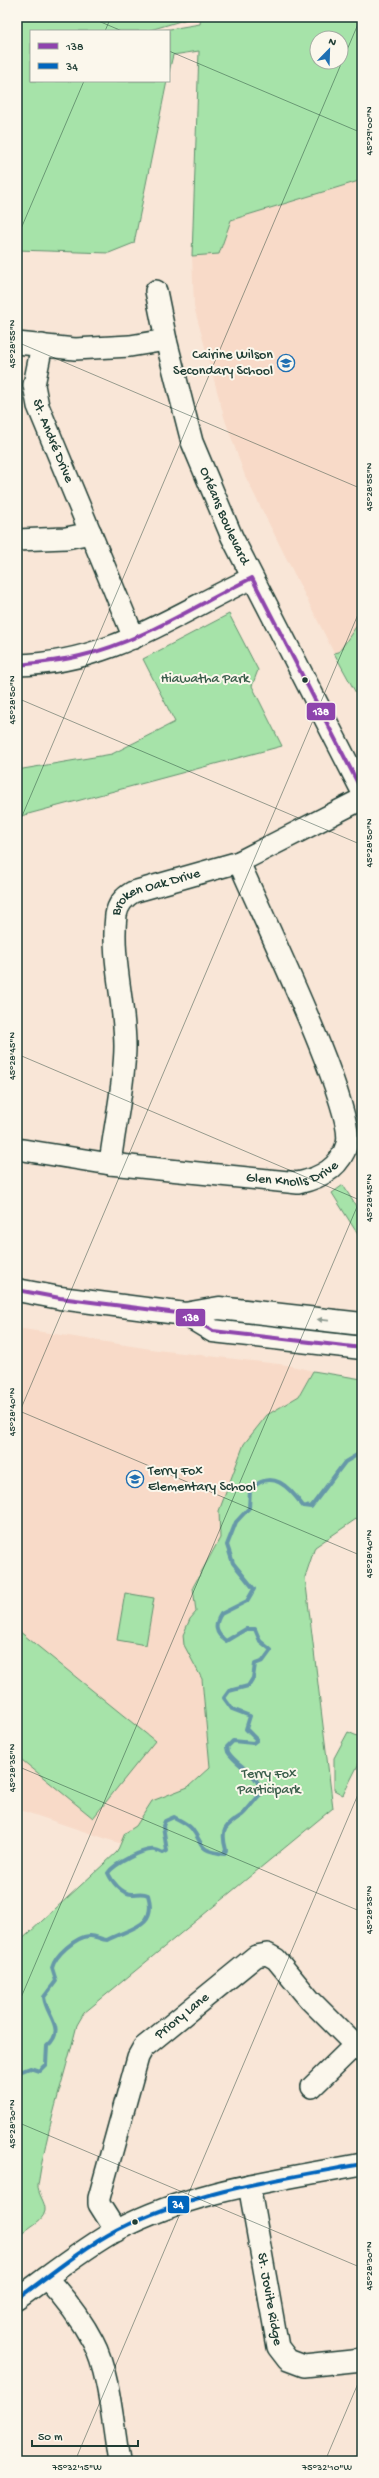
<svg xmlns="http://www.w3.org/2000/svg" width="379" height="2478" font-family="'Gochi Hand',sans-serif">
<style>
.built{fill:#f8dac8}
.green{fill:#a6e3a9;stroke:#62906e;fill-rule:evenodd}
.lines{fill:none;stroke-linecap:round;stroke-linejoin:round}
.stream{stroke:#6698a8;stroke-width:4}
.minor-casing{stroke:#1f3d34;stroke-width:24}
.major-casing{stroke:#1f3d34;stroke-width:25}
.minor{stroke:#fbf7ec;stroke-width:21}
.major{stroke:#fbf7ec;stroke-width:22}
.bus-1-casing{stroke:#fbf7ec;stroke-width:7}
.bus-2-casing{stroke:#fbf7ec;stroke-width:7}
.bus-1{stroke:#8e44ad;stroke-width:4}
.bus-2{stroke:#0065bd;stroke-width:4}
.oneway{fill:#8d9a90}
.ticks{fill:none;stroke:#1f3d34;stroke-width:1;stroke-opacity:0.45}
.bus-dot{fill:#1f3d34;stroke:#fbf7ec;stroke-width:1.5}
.labels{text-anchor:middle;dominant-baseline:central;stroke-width:4;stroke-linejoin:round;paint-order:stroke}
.poi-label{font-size:14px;fill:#1f3d34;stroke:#fbf7ec;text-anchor:end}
.street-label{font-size:14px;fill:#1f3d34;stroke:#fbf7ec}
.park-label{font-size:14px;fill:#3a5e4b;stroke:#fbf7ec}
.line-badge{stroke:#fbf7ec;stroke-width:1.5}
.badge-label{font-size:11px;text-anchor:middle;font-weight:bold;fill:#fff}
.neatline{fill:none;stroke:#1f3d34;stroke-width:1.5}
.ticks-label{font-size:10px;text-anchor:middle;fill:#1f3d34}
</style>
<rect width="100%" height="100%" fill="#f9e6d7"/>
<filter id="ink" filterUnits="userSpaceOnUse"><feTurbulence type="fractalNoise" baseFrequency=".025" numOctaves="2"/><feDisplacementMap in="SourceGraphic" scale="8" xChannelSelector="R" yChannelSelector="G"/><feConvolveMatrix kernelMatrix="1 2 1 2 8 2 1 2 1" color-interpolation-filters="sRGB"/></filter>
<g filter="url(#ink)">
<path class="built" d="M362,180v466l-28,7 -89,-177 -20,-56 -31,-113 -2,-51 27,-2 12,-34z
M17,1328l140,22 130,15 26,6 -120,216 17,180 -85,78 -108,-36z"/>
<path class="green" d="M17,17h177l-47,14h-116v50h136l-33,162 -25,10 -92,-3z
M201,17h161v163l-131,40 -12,34 -27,2 7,-205 -26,4 -4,17v-41h-11l42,-7zM317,38h24v24h-24z
M229,614l29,56 -6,16 30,60 -265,71v-47l95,-16 63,-32 -32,-63z
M362,618v86l-28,-51 5,-1z
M343,1185l19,31v25l-30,-48z
M313,1371l49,8v136l-47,32 -10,30 28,231 -249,205 -7,12c-13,53 -31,106 -39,160 -1,9 8,17 7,26 -2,13 -24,17 -28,31v-298l100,-92 8,-19 11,-7 16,-25 36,-14 22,-20 -8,-88 -18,-34 -1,-10 7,-16 6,-7 -3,-25 27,-49 -1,-27 25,-67 23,-29 32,-19z
M125,1593l29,5 -8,47 -29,-5z
M19,1631l136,110 -62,77 -76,-62v-122z
M348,1732l14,6v19l-19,38 -9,-5v-32z"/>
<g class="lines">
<path class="stream" d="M17,2073l13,-5 9,3 7,-7 1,-18c20,-17 -1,-30 -3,-49l12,-16 -4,-13c3,-13 24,-31 37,-32 6,-1 12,4 18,4 21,-12 51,-12 41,-45 -6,-3 -10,-1 -16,-1 -10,0 -20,-12 -24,-21 6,-9 36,-25 47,-23 2,0 6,2 8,3l4,-2 -4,-25 2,-5 9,-4c5,3 14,7 18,12 13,17 5,21 32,25l2,-4c-6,-21 -1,-24 16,-35 5,-4 13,-16 19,-21 -1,-21 -24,-27 -33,-42l-1,-5 6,-6 20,2 4,-3 -11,-11 4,-13 -18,-7 -8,-11 5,-7 19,-5 5,-8 2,-14 8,-3 8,-11 -11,-9 -5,-12h-9l-20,12c-11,-8 -12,-16 -5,-27l26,-13 7,-12 -21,-26 -6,-18 9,-23 13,-14 1,-18c22,-23 40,-2 53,16l8,1 34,-45 17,-10"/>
<defs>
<g id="minor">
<path id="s1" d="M156,291l10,49 26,102 40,95 130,254"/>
<path d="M17,343l58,6 55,-3 36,-6"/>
<path id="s2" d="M42,345l-8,40 4,21 96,232"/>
<path d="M17,540l49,-2 25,-5"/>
<path d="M17,665c93,-2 154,-49 235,-87"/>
<path id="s3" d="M17,1149l93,15 188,19c23,-5 42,-15 49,-39 9,-37 -89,-236 -108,-282"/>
<path id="s4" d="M110,1164c4,-36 15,-82 15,-118 0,-43 -14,-87 -9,-131 2,-11 8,-18 17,-23l106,-30 123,-63"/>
<path d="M312,2087l43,-42"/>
<path id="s5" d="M249,2185l29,162 10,13 16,6 58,-6"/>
<path id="s6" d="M116,2231l-17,-27v-6l39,-141 5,-9 113,-92 11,-2 9,5 34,41 52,52"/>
<path d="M46,2278c18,19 35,41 47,64 16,29 20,85 26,119"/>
<path d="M17,2299c31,-22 68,-52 100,-69 76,-40 161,-50 245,-66"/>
</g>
<path id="major" d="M17,1290l43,8 125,16 34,-6 143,16
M185,1314l28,17 149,17"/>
</defs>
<use href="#minor" class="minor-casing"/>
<use href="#major" class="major-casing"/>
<use href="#minor" class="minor"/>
<use href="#major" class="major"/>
<defs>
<path id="bus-1" d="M252,578l110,213
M17,665c21,-2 42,-4 63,-9 61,-14 116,-51 172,-78
M17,1290l43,8 125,16 28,17 149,17"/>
<path id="bus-2" d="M17,2299c33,-24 64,-50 100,-69 76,-39 162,-51 245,-66"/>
</defs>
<use href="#bus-1" class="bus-1-casing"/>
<use href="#bus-2" class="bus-2-casing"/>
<use href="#bus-1" class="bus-1"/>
<use href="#bus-2" class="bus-2"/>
</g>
<defs><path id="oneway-solid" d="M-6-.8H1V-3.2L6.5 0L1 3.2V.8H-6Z"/></defs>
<use class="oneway" href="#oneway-solid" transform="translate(323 1320) rotate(-174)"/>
</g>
<path class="ticks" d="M89,17l33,14M105,31l6,-14M169,51l193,82M17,238l67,-157M17,342l345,147M17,698l345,147M17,828l344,-811M17,1054l345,147M17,1410l345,146M17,1418l345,-813M17,1766l345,146M17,2007l345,-812M17,2122l345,146M75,2461l287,-676M325,2461l37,-87"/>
<defs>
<symbol id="school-ring" viewBox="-11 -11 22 22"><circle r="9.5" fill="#fbf7ec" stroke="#1f6fb2" stroke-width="1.5"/><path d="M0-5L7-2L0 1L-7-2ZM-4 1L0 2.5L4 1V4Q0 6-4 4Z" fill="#1f6fb2"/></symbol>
</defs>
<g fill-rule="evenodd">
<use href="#school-ring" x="276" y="353" width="20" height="20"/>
<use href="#school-ring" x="125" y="1469" width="20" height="20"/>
</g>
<g class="bus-dot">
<circle cx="305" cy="680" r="3.5"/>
<circle cx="135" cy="2222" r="3.5"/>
</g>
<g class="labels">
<g class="poi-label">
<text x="273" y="355">Cairine Wilson<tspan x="273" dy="16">Secondary School</tspan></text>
<text x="148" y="1471" text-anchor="start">Terry Fox<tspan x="148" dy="16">Elementary School</tspan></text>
</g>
<g class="street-label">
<text stroke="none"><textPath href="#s2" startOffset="100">St. André Drive</textPath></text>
<text stroke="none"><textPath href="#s1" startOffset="236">Orléans Boulevard</textPath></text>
<text stroke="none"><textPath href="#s4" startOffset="300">Broken Oak Drive</textPath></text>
<text stroke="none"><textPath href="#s3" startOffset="279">Glen Knolls Drive</textPath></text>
<text stroke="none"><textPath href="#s6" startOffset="245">Priory Lane</textPath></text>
<text stroke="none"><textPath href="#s5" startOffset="116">St. Jovite Ridge</textPath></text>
</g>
<g class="park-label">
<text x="205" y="679">Hiawatha Park</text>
<text x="269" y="1774">Terry Fox<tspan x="269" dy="16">Participark</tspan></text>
</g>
</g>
<g class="line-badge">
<rect x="306" y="702" width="30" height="19" rx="4" fill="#8e44ad"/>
<rect x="175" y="1308" width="31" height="19" rx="4" fill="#8e44ad"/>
<rect x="167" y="2195" width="23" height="19" rx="4" fill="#0065bd"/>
</g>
<g class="badge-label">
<text x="321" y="715">138</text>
<text x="191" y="1321">138</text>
<text x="178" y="2208">34</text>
</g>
<rect width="379" height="2478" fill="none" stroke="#fbf7ec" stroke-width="44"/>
<rect x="30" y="30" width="140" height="52" fill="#fbf7ec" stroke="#a3ada2"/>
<rect x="38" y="43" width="20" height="6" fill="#8e44ad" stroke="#a3ada2"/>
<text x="66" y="50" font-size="12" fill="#1f3d34">138</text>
<rect x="38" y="63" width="20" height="6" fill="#0065bd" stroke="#a3ada2"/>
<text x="66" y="70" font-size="12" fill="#1f3d34">34</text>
<g transform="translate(329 50) rotate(23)"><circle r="19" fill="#fbf7ec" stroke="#a3ada2"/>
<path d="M0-3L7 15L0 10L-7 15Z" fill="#1f6fb2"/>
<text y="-6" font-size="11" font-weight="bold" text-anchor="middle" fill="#1f3d34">N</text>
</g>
<path d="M32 2440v6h106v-6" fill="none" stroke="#1f3d34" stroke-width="2"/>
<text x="38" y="2440" font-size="12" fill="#1f3d34" stroke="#fbf7ec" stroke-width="3" paint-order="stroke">50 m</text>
<rect x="22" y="22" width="335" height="2434" class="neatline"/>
<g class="ticks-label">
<text transform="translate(368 131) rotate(-90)" y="4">45°29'00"N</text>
<text transform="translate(11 344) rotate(-90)" y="4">45°28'55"N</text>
<text transform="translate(368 487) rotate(-90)" y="4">45°28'55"N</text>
<text transform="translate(11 700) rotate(-90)" y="4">45°28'50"N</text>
<text transform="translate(368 843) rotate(-90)" y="4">45°28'50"N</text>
<text transform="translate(11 1056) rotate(-90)" y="4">45°28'45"N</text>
<text transform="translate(368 1198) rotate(-90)" y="4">45°28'45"N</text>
<text transform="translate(11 1412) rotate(-90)" y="4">45°28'40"N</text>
<text transform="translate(368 1554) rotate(-90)" y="4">45°28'40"N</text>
<text transform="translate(11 1768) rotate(-90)" y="4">45°28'35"N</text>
<text transform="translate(368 1910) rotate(-90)" y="4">45°28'35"N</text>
<text transform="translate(11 2124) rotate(-90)" y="4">45°28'30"N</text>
<text transform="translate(368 2266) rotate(-90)" y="4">45°28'30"N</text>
<text x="77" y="2470">75°32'15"W</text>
<text x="327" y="2470">75°32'10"W</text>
</g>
</svg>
